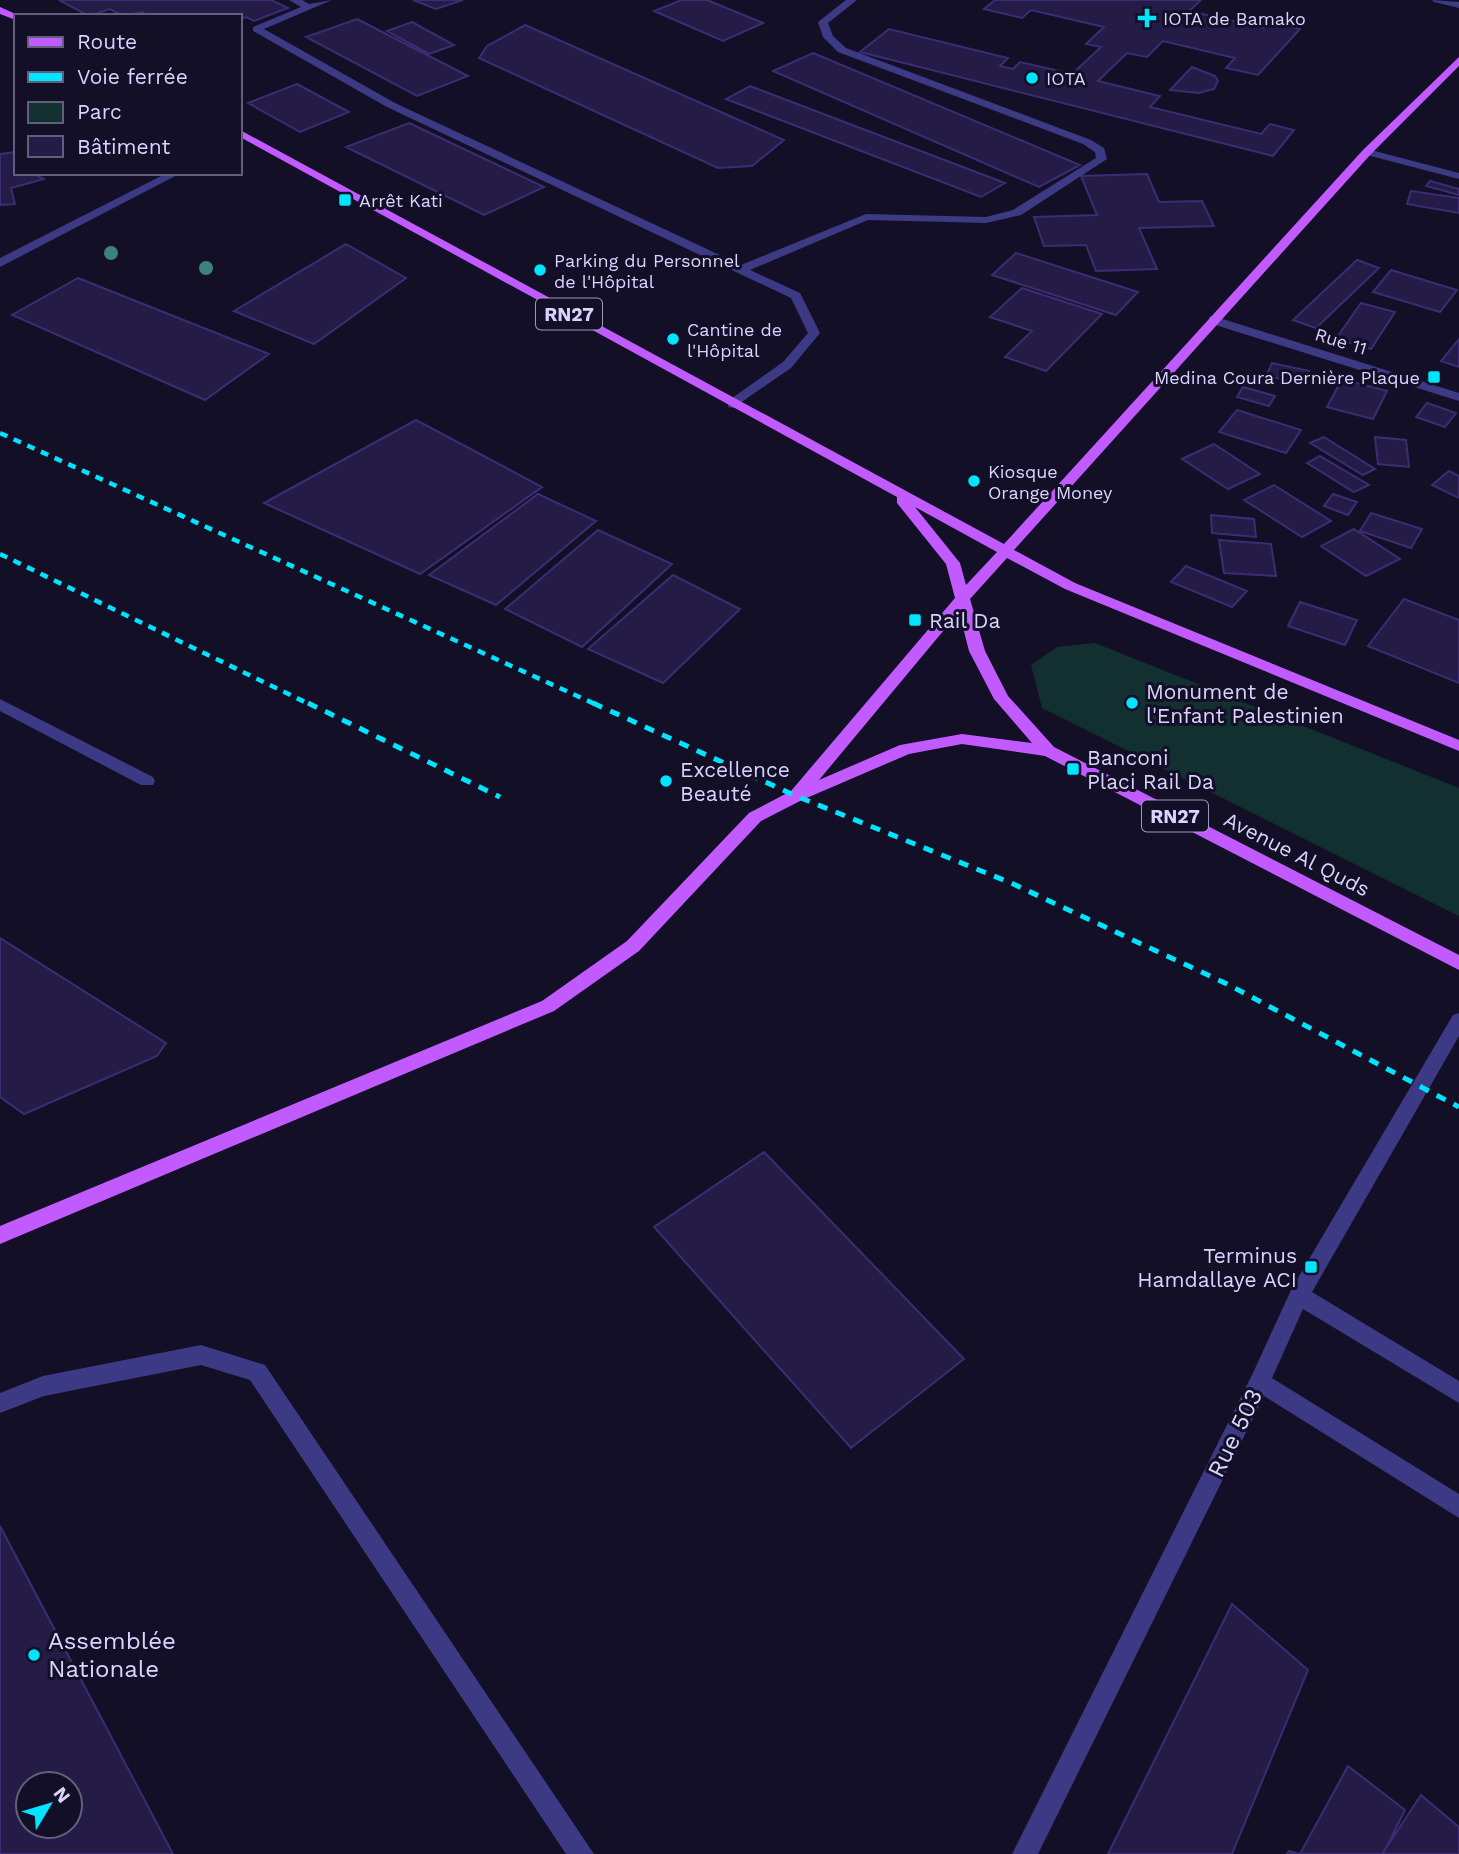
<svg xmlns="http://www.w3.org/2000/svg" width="1459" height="1854" font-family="'Work Sans',sans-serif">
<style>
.green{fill:#12302f}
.building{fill:#241b47;stroke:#3b2d73;stroke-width:2;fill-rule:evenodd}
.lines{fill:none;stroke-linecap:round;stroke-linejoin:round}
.minor{fill:#3d3a85;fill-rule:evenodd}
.major{fill:#c25bff;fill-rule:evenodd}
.rail-far1{stroke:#00e5ff;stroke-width:4.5;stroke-dasharray:8 7;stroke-linecap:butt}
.rail{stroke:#00e5ff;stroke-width:5;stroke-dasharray:10 9;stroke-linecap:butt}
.tree{fill:#3d827b}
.poi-dot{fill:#00e5ff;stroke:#130f26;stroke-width:2.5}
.labels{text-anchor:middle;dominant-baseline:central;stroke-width:6;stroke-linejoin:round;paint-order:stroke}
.far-poi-label{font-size:18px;fill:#d9d4ff;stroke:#130f26;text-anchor:start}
.far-street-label{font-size:18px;fill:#d9d4ff;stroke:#130f26}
.shield{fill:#130f26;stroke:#9e99be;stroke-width:2}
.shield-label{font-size:19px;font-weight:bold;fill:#d9d4ff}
.poi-label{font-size:21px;fill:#d9d4ff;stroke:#130f26;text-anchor:start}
.street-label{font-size:21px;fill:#d9d4ff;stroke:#130f26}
.near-street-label{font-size:24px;fill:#d9d4ff;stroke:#130f26}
.near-poi-label{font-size:24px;fill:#d9d4ff;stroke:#130f26;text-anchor:start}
</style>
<rect width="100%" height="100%" fill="#130f26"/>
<path class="green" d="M1095,643l364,145v128l-417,-208 -11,-43 26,-18z"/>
<path class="building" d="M59,0h212l17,8 -34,13 -8,-4 -6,2v-3h-91l-7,-4 -19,4 -13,-7 -21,7z
M413,0h50l-27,9z
M682,0h25l56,23 -40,18 -69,-30z
M995,0h206l-12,11 75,17 6,-6 30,7 -42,46 -32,-7 9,-10 -72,-17 -16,16 -20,-4 -29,28 62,15 -10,11 111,27 9,-10 24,6 -21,26 -413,-104 29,-23 119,29 -8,8 13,3 7,-7 52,12 29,-27 -15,-3 18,-17 -73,-17 -9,8 -38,-9z
M357,19l111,57 -51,20 -111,-59z
M412,22l42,23 -25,9 -42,-23z
M525,25l259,115 -32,26 -34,2 -239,-110 8,-12z
M813,53l267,112 -41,22 -266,-116z
M1192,67l23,9 3,5 -4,8 -15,4 -29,-3z
M297,84l52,28 -49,20 -52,-29z
M750,86l255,97 -24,14 -255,-98z
M409,123l135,64 -60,28 -138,-68z
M16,152v21h16l12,6 -33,9 4,16 -15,1v-51z
M1147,174l12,28 43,-1 12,25 -75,2 18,41 -61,2 -10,-26 -42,1 -10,-29 63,-2 -16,-39z
M1430,181l29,8v6l-33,-9z
M1411,191l48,7v15l-52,-9z
M346,244l60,34 -92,66 -80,-33z
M1016,253l122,39 -22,23 -124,-40z
M1357,260l22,8 -63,60 -23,-8z
M1391,270l66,20 -17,22 -67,-20z
M78,278l191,76 -64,46 -193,-85z
M1022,288l80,26 -56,57 -41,-14 27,-26 -42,-14z
M1361,303l34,9 -24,37 -35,-10z
M1459,339v28l-18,-6z
M1272,363l37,8 -5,12 -38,-7z
M1342,379l45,12 -14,28 -46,-12z
M1243,387l32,9 -6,10 -32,-9z
M1427,403l29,10 -11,14 -29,-10z
M1237,410l64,20 -15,23 -67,-21z
M416,420l126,67 -122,87 -156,-71z
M1324,437l51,32 -12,6 -53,-32z
M1375,437l31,3 3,27 -31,-3z
M1214,444l46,30 -32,15 -46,-30z
M1320,456l49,29 -15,7 -47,-29z
M1449,471l10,5v22l-27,-13z
M1274,485l57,36 -29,16 -58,-37z
M538,494l58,27 -100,84 -67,-30z
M1333,494l24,8 -9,13 -24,-9z
M1371,513l51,16 -11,19 -51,-17z
M1211,515l43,4 2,18 -44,-4z
M1354,529l46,30 -34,17 -45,-30z
M598,530l74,34 -90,83 -77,-38z
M1219,540l52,4 5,32 -52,-3z
M1186,566l61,25 -15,16 -61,-25z
M673,575l67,34 -77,74 -75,-34z
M1404,599l55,21v63l-91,-37z
M1300,602l57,18 -12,25 -57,-19z
M0,938l166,105 -9,13 -133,58 -24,-17z
M764,1152l200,207 -113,89 -197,-221z
M0,1526l173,328h-173zM28,1784h42v42h-42z
M1232,1604l76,66 -76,184h-124z
M1348,1766l57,44 -22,44h-96l2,-3 11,3z
M1421,1795l38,32v27h-77z"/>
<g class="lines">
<path class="minor" d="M289,0h13l7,4 23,-4 -68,29 131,74 346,162 125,-51 120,3 27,-7 83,-52 -1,-6 -12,-8 -245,-92 -15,-15 -5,-15 28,-22h11l-29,23 5,13 13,12 245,92 13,8 3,11 -86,56 -35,8 -118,-3 -118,50 50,23 20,40 -29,35 -58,40 -5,-1v-6l55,-39 25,-29 -17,-35 -404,-191 -134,-76v-4l48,-20z
M1432,0l27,2v6l-25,-6z
M1367,149l92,24v6l-96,-25 -1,-2z
M167,173h14l-181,94v-9z
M1213,316l246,77v8l-250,-78v-6z
M0,699l153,78 2,4 -2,4h-12l-141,-74z
M1459,1013v23l-147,256 147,89v22l-156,-94 -31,69 187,116v24l-195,-122 -226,458h-26l240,-479 40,-87 161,-273z
M201,1345l64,20 329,489h-28l-316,-474 -49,-15 -157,31 -44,17v-20l43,-17z"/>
<path class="major" d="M0,7l20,9 -7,3 -13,-5z
M1459,57v9l-88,88 -357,396 61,33 384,157v11l-394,-162 -58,-31 -37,41 15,52 23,45 46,51 405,208v15l-414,-214 -83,-12 -53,10 -107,46 -41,21 -122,130 -85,60 -554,233v-18l542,-225 85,-60 122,-128 42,-22 164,-193 -9,-34 -49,-61v-6l-657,-360v-7l764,414 359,-394zM915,507l82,45 -31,33 -6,-22zM959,612l10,39 25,48 38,44 -70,-9 -62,11 -81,35z"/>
<path class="rail-far1" d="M0,433l597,272
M0,554l311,151"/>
<path class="rail" d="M308,703l192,94
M593,703l203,93 215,87 216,101 232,123"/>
</g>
<g class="tree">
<circle cx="111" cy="253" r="7"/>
<circle cx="206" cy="268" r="7"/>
</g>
<g class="poi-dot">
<path d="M1143.5 7.5h7v7h7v7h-7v7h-7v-7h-7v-7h7z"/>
<circle cx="1032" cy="78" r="7"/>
<rect x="338" y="193" width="14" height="14" rx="3.5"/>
<circle cx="540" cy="270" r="7"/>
<circle cx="673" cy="339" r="7"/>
<rect x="1427" y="370" width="14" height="14" rx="3.5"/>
<circle cx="974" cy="481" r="7"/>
<rect x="908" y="613" width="14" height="14" rx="3.5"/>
<circle cx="1132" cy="703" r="7"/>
<rect x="1066" y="762" width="14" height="14" rx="3.5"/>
<circle cx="666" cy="781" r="7"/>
<rect x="1304" y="1260" width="14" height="14" rx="3.5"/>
<circle cx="34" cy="1655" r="7"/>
</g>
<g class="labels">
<g class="far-poi-label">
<text x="1163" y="18">IOTA de Bamako</text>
<text x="1046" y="78">IOTA</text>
<text x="359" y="200">Arrêt Kati</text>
<text x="554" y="260">Parking du Personnel<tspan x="554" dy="21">de l'Hôpital</tspan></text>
<text x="687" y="329">Cantine de<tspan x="687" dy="21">l'Hôpital</tspan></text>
<text x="1420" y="377" text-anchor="end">Medina Coura Dernière Plaque</text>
<text x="988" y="471">Kiosque<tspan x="988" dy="21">Orange Money</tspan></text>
</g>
<g class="far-street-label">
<text transform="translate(1341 341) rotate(17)">Rue 11</text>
</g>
<g class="shield">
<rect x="536" y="298.5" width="66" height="31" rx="5"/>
<rect x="1142" y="800.5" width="66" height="31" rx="5"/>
</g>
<g class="shield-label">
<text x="569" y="314">RN27</text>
<text x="1175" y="816">RN27</text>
</g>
<g class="poi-label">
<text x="929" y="620">Rail Da</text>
<text x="1146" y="691">Monument de<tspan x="1146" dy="24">l'Enfant Palestinien</tspan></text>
<text x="1087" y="757">Banconi<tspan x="1087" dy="24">Placi Rail Da</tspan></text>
<text x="680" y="769">Excellence<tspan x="680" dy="24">Beauté</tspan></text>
<text x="1297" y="1255" text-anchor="end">Terminus<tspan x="1297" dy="24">Hamdallaye ACI</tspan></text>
</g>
<g class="street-label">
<text transform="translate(1297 854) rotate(27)">Avenue Al Quds</text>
</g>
<g class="near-street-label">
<text transform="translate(1235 1433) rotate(-64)">Rue 503</text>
</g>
<g class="near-poi-label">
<text x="48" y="1641">Assemblée<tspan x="48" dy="28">Nationale</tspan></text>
</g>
</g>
<rect x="14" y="14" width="228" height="161" fill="#130f26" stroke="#625e7d" stroke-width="2"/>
<rect x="28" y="37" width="35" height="10" fill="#c25bff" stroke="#625e7d" stroke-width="2"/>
<text x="77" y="49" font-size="21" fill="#d9d4ff">Route</text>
<rect x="28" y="72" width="35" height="10" fill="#00e5ff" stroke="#625e7d" stroke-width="2"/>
<text x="77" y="84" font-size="21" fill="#d9d4ff">Voie ferrée</text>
<rect x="28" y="102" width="35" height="21" fill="#12302f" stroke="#625e7d" stroke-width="2"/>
<text x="77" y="119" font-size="21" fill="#d9d4ff">Parc</text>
<rect x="28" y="136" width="35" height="21" fill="#241b47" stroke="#625e7d" stroke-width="2"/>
<text x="77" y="154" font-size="21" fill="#d9d4ff">Bâtiment</text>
<g transform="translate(49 1805) rotate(52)"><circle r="33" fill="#130f26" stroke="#625e7d" stroke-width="2"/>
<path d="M0-5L12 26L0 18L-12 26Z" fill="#00e5ff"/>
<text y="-10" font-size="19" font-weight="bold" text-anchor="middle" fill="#d9d4ff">N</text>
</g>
</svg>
